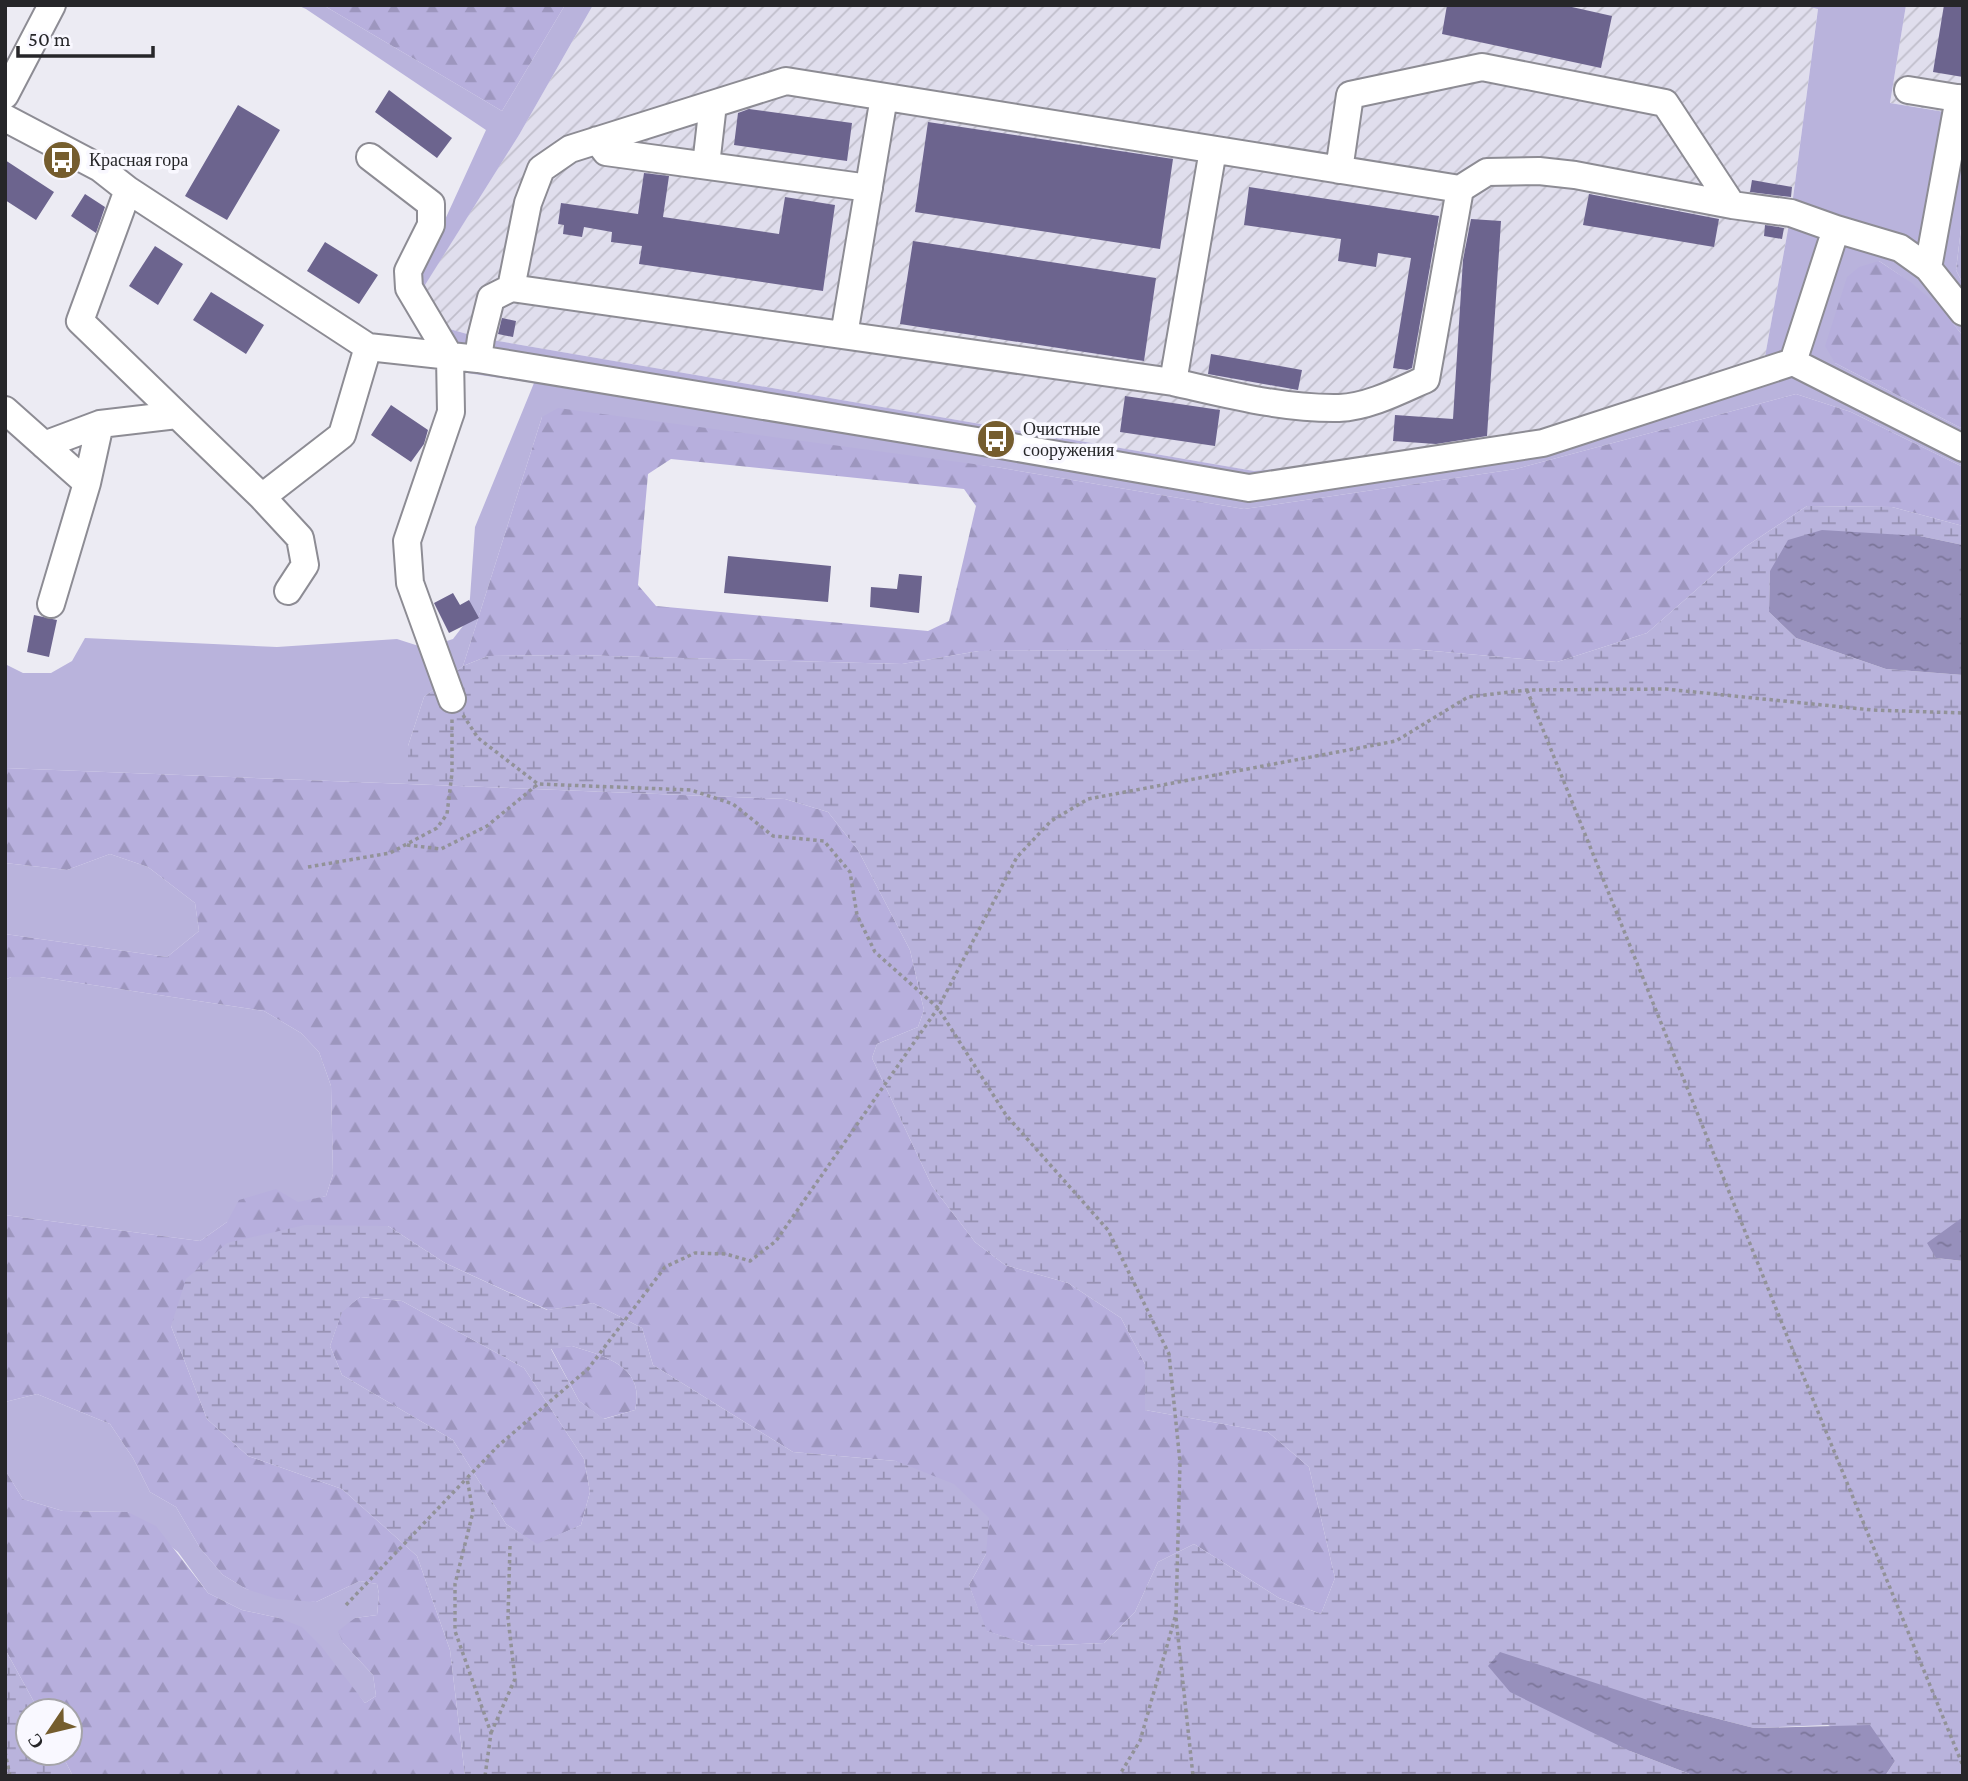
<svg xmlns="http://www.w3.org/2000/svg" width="1968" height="1781" font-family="'Crimson Pro',serif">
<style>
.industrial{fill:url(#industrial-furrows)}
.green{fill:#b9b3dc}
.forest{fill:url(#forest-firs);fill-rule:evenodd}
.wetland{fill:url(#wetland-marsh);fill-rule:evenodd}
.water{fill:url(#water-ripples)}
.building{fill:#6c648e}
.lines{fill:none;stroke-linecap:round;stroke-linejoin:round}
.minor-casing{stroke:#8d8c94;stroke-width:30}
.path{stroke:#929298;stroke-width:3.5;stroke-dasharray:3.5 3.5;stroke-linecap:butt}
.minor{stroke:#fff;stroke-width:26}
.labels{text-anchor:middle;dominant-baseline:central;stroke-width:7;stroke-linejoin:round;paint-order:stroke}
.poi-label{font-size:18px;fill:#262629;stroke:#f9f8ff;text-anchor:start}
</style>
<defs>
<pattern id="industrial-furrows" width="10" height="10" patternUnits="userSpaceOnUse" patternTransform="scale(1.75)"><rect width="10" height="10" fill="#e0deed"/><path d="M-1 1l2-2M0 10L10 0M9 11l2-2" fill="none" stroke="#c0becb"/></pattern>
<pattern id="forest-firs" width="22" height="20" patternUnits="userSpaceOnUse" patternTransform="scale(1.75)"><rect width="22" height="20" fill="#b7afdd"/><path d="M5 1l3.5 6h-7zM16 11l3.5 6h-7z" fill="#9d96be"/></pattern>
<pattern id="wetland-marsh" width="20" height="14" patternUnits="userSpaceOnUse" patternTransform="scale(1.75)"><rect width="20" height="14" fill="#b9b3dc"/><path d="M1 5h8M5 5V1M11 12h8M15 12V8" fill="none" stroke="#9691b2"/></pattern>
<pattern id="water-ripples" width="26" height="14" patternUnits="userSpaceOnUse" patternTransform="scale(1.75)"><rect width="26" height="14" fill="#9790bc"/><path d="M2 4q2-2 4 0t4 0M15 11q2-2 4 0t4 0" fill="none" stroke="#7b7599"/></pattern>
</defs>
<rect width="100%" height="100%" fill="#ecebf3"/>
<path class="industrial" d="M593,5h1209l16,3 -27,205 -27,149 -277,86 -233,23 -773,-133 -35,-10 -22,-42 95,-151z
M1906,5h57v110l-73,-12z"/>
<path class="green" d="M297,5h26l179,106 63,-106h28l-74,130 -94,150 21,43 35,10 773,133 233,-23 277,-86 27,-149 27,-204 -16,-4h104l-16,98 73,12v97l-7,58 7,14v52c-26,-34 -49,-52 -84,-75l-44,102 128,66v38l-112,-55 -55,-18 -280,75 -272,40 -248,-42 -454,-50 -79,249 -39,31 -16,49v38l-403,-16v-104l18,9h28l21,-12 13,-23 192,9 120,-8 28,9 28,-9 13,-17 4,-24 5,-71 59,-144 -67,-10 -26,-40 -25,-50 70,-153 -180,-121z
M110,854l38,13 47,36 4,28 -32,26 -162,-23v-71l62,7z
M11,977h29l224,34 37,22 18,19 12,34 2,88 -7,22 -99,26 -27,19 -195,-26v-235z
M37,1394l73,30 23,34 17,34 26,15 24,41 23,27 23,14 70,13 44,-21 17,3 2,10 -2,21 -22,3 -12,25 30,32 3,21 -11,7 -20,-23 -66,-62 -37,-8 -34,-17 -30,-41 -50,-40 -65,-1 -40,-12 -18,-29v-68z"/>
<path class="forest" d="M323,5h242l-63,106z
M1879,261l33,22 28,24 23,29v93l-128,-66 -10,-17 22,-69 12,-10z
M1796,394l55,18 112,55v59l-71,-19 -85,-1 -62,41 -98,86 -90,29 -146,-13 -432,2 -77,13 -328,-9 -86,1 -25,10 79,-249 16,-9 438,59 248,42 272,-40zM671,459l293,30 12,17 -27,115 -21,10 -272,-25 -18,-21 10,-111z
M5,768l780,31 43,13 30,38 52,100 14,60 -6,17 -41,17 -5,14 60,128 43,56 30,23 63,18 53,35 24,46v46l123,22 41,35 26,111 -14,36 -42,-16 -85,-54 -36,18 -23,50 -31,31 -71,3 -47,-15 -17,-46 17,-31 -90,-93 -103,-9 -140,-87 -11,-37 -49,-25 -45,7 -103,-47 -57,-37 -217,100 36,93 41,37 94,33 75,67 33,94 15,126h-392l-12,-23h9v-42h-31l-34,-62v-179l18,29 40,12 65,1 28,14 52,67 34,17 37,8 23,9 19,19 44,57 11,-7 -3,-21 -30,-32 -5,-12 17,-13 22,-3 2,-21 -2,-10 -17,-3 -44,21 -39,-3 -31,-10 -23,-14 -23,-27 -24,-41 -26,-15 -17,-34 -23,-34 -73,-30 -32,8v-187l195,26 27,-19 12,-22 37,-11 22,13 28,-6 7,-22 -2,-88 -12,-34 -18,-19 -37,-22 -224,-34h-29l-6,3v-46l162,23 32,-26 -4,-28 -47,-36 -38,-13 -43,16 -62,-7z
M360,1297l42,4 122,67 60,91 6,33 -9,33 -44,20 -31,-21 -53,-84 -111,-65 -12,-29 12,-35z
M572,1346c32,10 74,20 63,64l-32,9 -24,-18 -28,-53z"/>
<path class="wetland" d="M1963,212v72l-7,-14z
M1807,506l85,1 71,19v19l-43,-9 -150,35 -1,41 27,26 90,31 77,6v542l-27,41 27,3v515h-78l10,-15 -67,-36 -74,3 -94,-24 -30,47 65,25h-1230l-15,-126 -33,-94 -75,-67 -94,-33 -41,-37 -36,-93 15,-47 41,-36 78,-18 83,1 57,37 102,47 46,-7 49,25 11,37 140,87 103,9 58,23 35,34 -3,36 -17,31 18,46 46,15 71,-3 31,-31 23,-50 36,-18 85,54 42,16 14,-36 -26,-111 -41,-35 -123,-22v-46l-24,-46 -53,-35 -63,-18 -30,-23 -43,-56 -60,-128 5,-14 41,-17 6,-17 -14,-60 -52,-100 -30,-38 -43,-13 -377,-15v-38l16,-49 39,-31 25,-10 86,-1 328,9 77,-13 432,-2 146,13 90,-29 98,-86zM360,1297l42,4 122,67 60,91 6,33 -9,33 -44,19 -31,-20 -53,-84 -111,-65 -12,-29 12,-34zM572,1346c32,10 74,20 63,64l-31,9 -25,-18 -28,-52z
M5,1649l34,62h-11v42h33l12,23h-68z"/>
<path class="water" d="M1822,530l98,6 43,9v130l-77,-6 -90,-31 -27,-26 1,-41 18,-31z
M1963,1217v44l-27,-3 -9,-15z
M1500,1652l160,52 94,24 116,-3 25,36 -10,15h-190l-65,-25 -120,-59 -22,-26z"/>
<path class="building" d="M1447,5h116l49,11 -11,52 -159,-34z
M1944,5h19v72l-30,-5z
M389,90l63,48 -15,20 -62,-46z
M238,105l42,25 -53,90 -42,-24z
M749,109l103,14 -5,38 -113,-16 4,-32z
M928,122l245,37 -13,90 -245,-37z
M5,160l49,32 -18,28 -31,-20z
M644,173l25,3 -6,41 116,17 6,-37 50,8 -12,86 -184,-27 3,-18 -31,-4 1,-10 -28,-5 -2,10 -19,-3 1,-9 -6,-1 3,-21 77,11z
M1752,180l40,7 -1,10 -41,-5z
M1249,187l190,29 -27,152 -5,2 -14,-2 18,-110 -33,-5 -2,14 -38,-6 3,-22 -97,-14z
M85,194l20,13 -9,26 -25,-17z
M1589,194l130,25 -5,28 -131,-22z
M1471,219l30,2 -14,215 -51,8 -43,-3 2,-26 58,4 10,-159z
M1765,225l19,3 -2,11 -18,-3z
M913,241l243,37 -12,83 -244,-37z
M325,242l53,33 -19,29 -52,-33z
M155,246l28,18 -25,41 -29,-19z
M211,292l53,33 -18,29 -53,-34z
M502,318l14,3 -3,16 -15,-3z
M1211,354l91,16 -4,20 -90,-16z
M1125,396l95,14 -5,36 -95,-14z
M391,405l37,25 -4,14 -13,18 -40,-27z
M728,556l103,10 -3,36 -104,-9z
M899,574l23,2 -3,37 -49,-6 1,-20 26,2z
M453,593l7,12 9,-5 10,18 -30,15 -15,-30z
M34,615l23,5 -8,37 -22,-5z"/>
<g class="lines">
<defs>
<path id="minor" d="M1908,90l55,9
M5,95l47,-90
M5,118l95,50 28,22 240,157 110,12 511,84 260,45 294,-45 250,-81 170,86
M597,140l9,12 263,36
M370,157l61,47v21l-23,46 1,17 41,69 1,55 -44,129 3,42 42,116
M706,165l7,-61
M1339,170l11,-75 132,-28 183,36 67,102
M128,190l-48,131 182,176 38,41 5,27 -17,26
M1928,268l31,-170
M511,288l17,-85 13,-34 29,-20 216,-68 674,108 27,-17 52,-1 36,4 157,30 59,8 45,16
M844,335l40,-238
M478,359l3,-21 10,-40 20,-10 662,94c54,12 109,27 166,26 29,-1 60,-17 87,-29l34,-190
M1793,362l43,-133 64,19 28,20 35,44
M1173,382l40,-232
M5,410l82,73
M44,445l56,-21 77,-9
M262,497l80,-62 26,-88
M51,604l36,-121 13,-59"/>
</defs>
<use href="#minor" class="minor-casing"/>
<path class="path" d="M1527,690l273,678 163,398
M463,715l15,23 60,46 153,6 42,14 40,32 51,5 26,31 7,43 18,37 63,56 68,107 102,115 61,124 11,108 -4,152 -36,127 -21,35
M407,845l34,4 46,-23 51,-42
M308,867l82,-14 47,-25 10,-14 5,-41v-55
M346,1605l121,-127
M1176,1618l17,158
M491,1733l24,-54 -7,-61 2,-73
M5,1752l5,24
M485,1776l6,-43 -36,-102v-47l18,-72 -6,-34 32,-33 89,-76 77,-102 30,-14 31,1 24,7 26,-20 162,-233 79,-151 34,-36 37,-22 308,-58 72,-44 59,-7 138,-1 207,21 91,3"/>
<use href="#minor" class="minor"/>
</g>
<defs>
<symbol id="bus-disc" viewBox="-11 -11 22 22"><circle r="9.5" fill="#755d2e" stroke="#f9f8ff"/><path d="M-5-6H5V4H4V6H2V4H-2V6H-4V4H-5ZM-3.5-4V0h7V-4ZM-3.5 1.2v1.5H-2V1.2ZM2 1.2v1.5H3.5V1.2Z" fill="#fff"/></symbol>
</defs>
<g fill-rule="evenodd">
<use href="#bus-disc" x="40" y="138" width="44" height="44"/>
<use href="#bus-disc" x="974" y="417" width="44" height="44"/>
</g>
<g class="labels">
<g class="poi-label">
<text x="89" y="160">Красная гора</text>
<text x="1023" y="429">Очистные<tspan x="1023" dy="21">сооружения</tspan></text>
</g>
</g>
<rect width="1968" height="1781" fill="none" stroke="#262629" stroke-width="14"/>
<g transform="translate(49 1732) rotate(235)"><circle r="33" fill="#f9f8ff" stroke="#a5a4a9" stroke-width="2"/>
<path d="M0-5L12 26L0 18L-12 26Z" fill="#755d2e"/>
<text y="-10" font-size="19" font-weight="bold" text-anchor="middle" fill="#262629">С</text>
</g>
<path d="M18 46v10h135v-10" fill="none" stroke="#262629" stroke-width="3.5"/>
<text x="28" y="46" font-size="21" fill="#262629" stroke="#f9f8ff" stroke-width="5" paint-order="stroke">50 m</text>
</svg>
